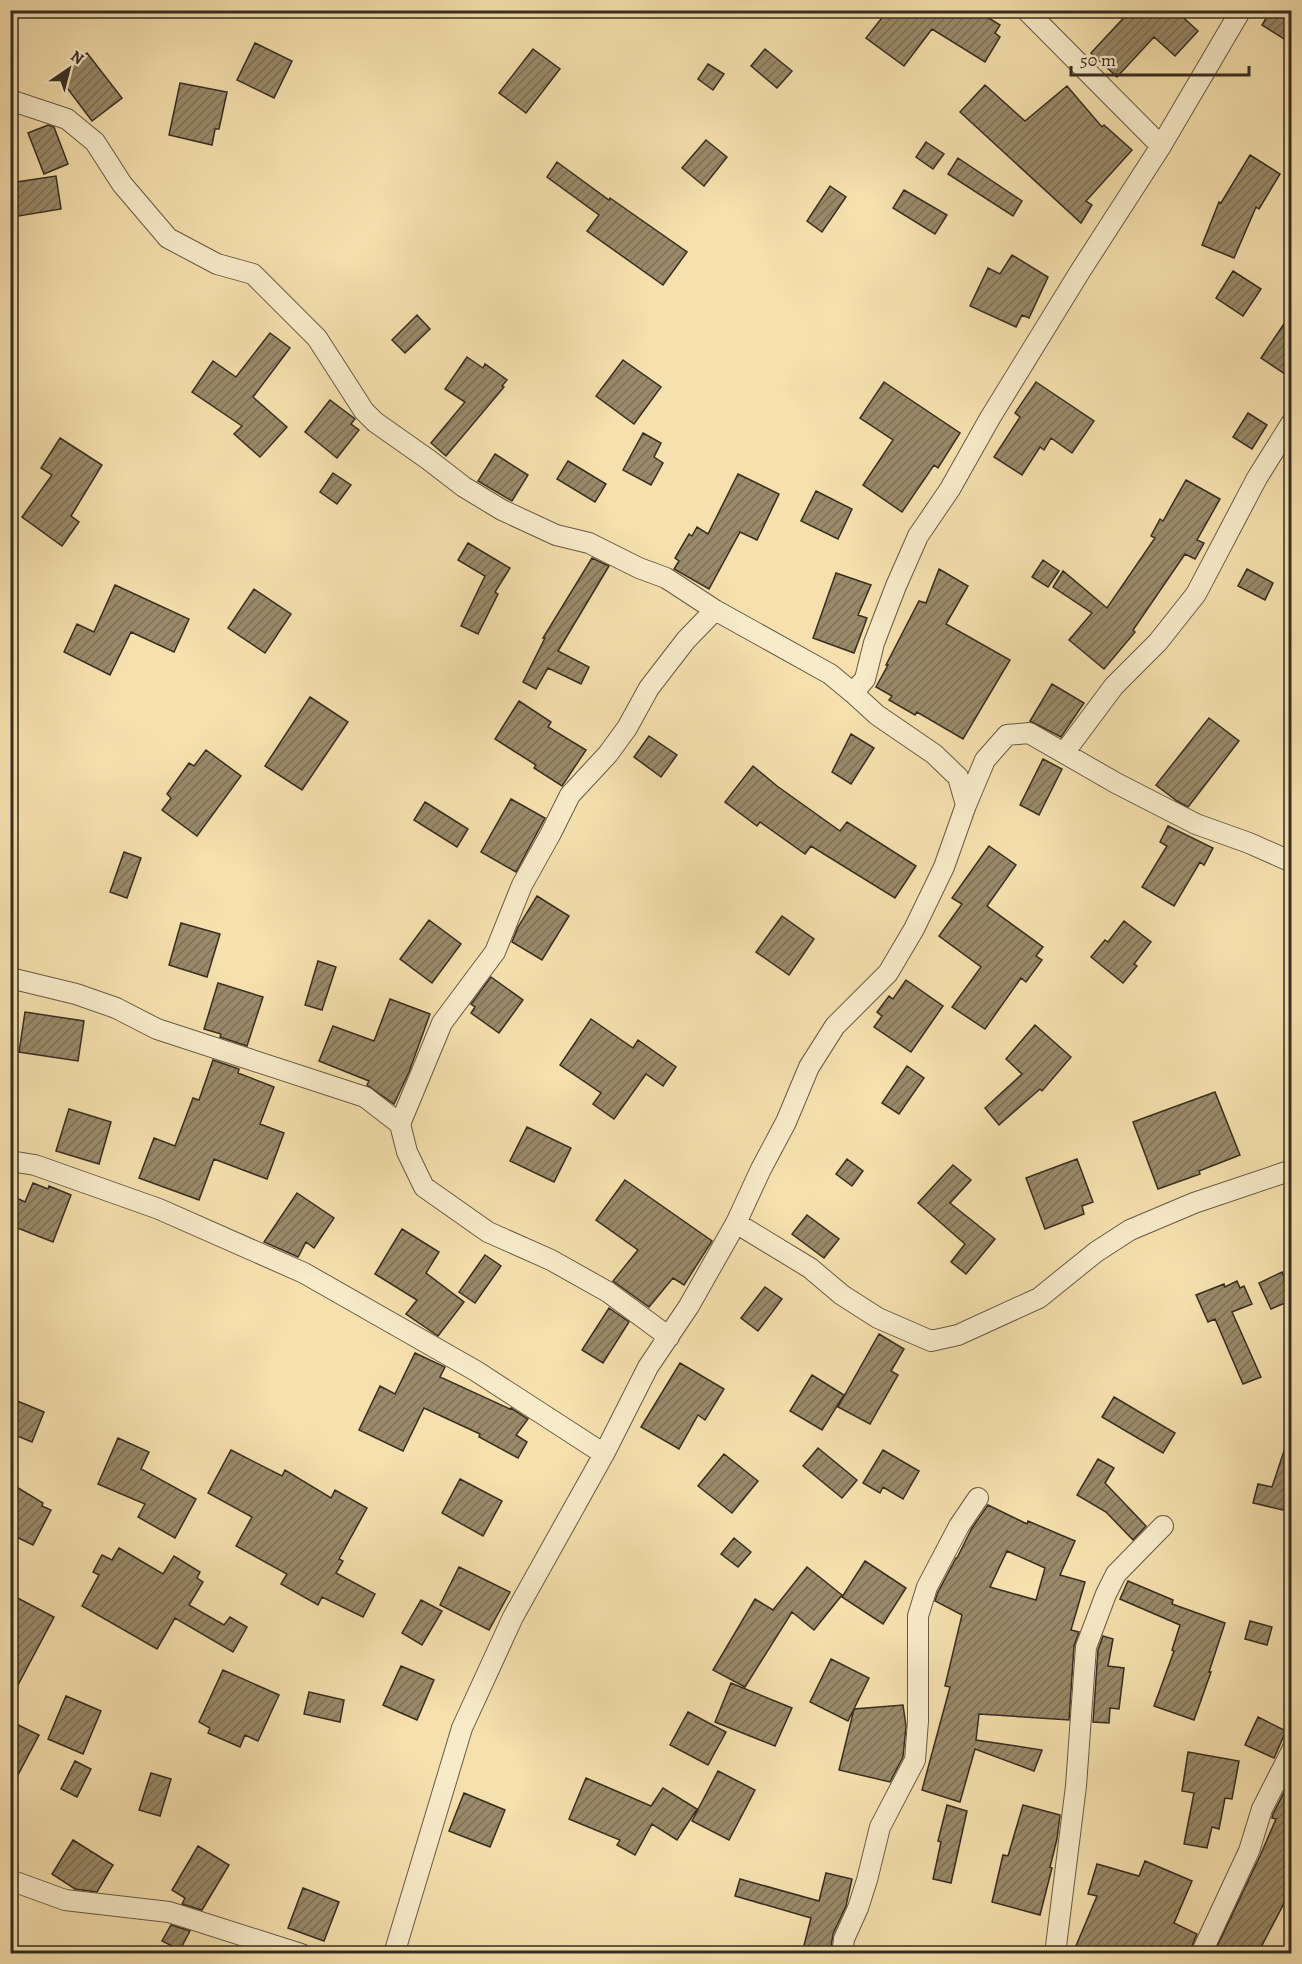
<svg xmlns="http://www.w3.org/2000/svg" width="1302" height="1964" font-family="Alegreya,serif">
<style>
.building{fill:url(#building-hatch);stroke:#372d21;stroke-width:1.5;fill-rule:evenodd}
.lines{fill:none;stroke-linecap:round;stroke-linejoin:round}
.minor-casing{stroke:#665a44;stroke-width:22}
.minor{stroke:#f8ebca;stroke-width:20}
</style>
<defs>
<pattern id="building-hatch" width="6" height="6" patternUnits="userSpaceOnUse" patternTransform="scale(1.5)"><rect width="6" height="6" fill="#9a8a6a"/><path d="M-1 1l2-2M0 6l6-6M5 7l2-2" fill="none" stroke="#7e7157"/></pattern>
</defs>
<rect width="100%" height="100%" fill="#f5e0ae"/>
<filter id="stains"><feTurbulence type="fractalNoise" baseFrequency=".00333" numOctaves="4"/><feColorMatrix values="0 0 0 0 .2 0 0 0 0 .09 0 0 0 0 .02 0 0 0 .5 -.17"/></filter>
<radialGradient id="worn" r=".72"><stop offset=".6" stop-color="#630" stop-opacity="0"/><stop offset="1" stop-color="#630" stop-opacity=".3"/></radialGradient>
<path class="building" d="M888,10h88l24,15 -5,8 5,4 -15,25 -53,-33 -28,37 -38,-28z
M1131,10h44l23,21 -23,25 -21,-19 -37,40 -26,-24z
M1271,10h21v34l-30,-19z
M255,43l37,18 -18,37 -37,-18z
M533,49l27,20 -34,44 -27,-20z
M765,49l27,22 -15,17 -26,-22z
M87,53l35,45 -30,23 -34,-45z
M708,64l16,10 -11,16 -15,-11z
M180,83l47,9 -8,37h-4l-3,16 -43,-10z
M985,85l40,36 42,-35 35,41 2,-2 28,25 -46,51 6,4 -11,18 -121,-111z
M48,125l6,2 14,37 -24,10 -16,-41z
M706,140l21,17 -23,29 -22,-18z
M926,142l18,12 -11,15 -17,-12z
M1250,155l30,19 -21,35 -3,-2 -22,51 -32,-13 17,-43 2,1z
M958,158l64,43 -9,15 -65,-42z
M557,162l52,38 1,-2 77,54 -24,33 -76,-54 12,-16 -52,-38z
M56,176l5,33 -48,8 -3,-16v-18z
M830,186l16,11 -24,35 -15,-11z
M904,190l43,25 -12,19 -42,-26z
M1012,255l36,22 -19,41 -7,-3 -6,12 -46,-21 18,-38 12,6z
M1233,271l28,18 -18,27 -27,-18z
M1292,312v52l-7,10 -24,-16z
M417,315l13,14 -25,24 -13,-13z
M270,333l20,15 -37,49 34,30 -27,30 -26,-23 8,-8 -50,-34 21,-31 23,16z
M467,357l16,11 2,-4 22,16 -5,6 2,1 -58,69 -15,-13 34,-41 -20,-13z
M623,360l38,27 -27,37 -38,-28z
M884,382l76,51 -22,35 -4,-3 -32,47 -39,-27 30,-45 -33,-22z
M1036,382l58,39 -22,32 -21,-15 -7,12 -4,-3 -18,28 -28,-18 26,-40 -5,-4z
M330,400l25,19 -4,5 8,6 -22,28 -32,-26z
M1248,413l19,12 -15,24 -19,-12z
M643,433l18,10 -7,14 9,6 -12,22 -28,-15z
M60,438l42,27 -31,51 8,6 -17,24 -40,-29 30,-42 -11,-7z
M495,454l33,21 -16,26 -34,-20z
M568,461l38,23 -11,18 -38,-23z
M333,473l18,12 -14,19 -17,-12z
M738,474l41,20 -22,46 -17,-8 -31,57 -35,-20 5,-8 -4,-3 14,-24 3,2 5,-9 11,7z
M1186,480l34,19 -23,41 7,3 -9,16 -10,-5 -52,76 2,2 -31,37 -35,-29 23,-27 -39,-26 10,-16 44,37 48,-70 -4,-2 9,-17 3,2z
M816,491l36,18 -14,30 -37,-18z
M468,543l42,25 -15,24 3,2 -20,40 -17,-8 24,-50 -27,-16z
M592,558l17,8 -51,85 31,16 -8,17 -33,-16 -12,21 -13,-7 22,-44h-2z
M1043,560l16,11 -11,16 -16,-10z
M939,569l29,17 -22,38 64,36 -47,79 -46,-27 -2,3 -26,-15 3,-4 -16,-9 12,-22h-2l33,-64 7,2z
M1247,569l26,14 -8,17 -27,-14z
M836,573l35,12 -13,30 9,3 -13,35 -41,-15z
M115,585l74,34 -15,33 -43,-20 -21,43 -46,-23 13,-28 17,8z
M254,589l37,25 -26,39 -37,-25z
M1052,684l32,19 -23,34 -31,-16z
M310,697l38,25 -46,68 -37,-24z
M519,701l32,21 -3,5 38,23 -24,36 -28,-18 2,-3 -41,-26z
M1209,718l30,23 -51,66 -11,-6 -21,-16z
M851,734l23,14 -23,36 -19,-12z
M649,736l28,19 -16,22 -27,-20z
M206,750l35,26 -44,60 -35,-26 9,-12 -4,-4 22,-31 5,3z
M1043,759l19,10 -23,46 -19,-10z
M753,766l24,20 63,45 7,-9 69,44 -21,32 -84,-52 -6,8 -45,-32 -3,4 -32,-24z
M511,799l34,19 -29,54 -35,-20z
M425,802l43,27 -11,18 -43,-27z
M1168,826l45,22 -9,17 -4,-3 -26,44 -32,-19 25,-41 -7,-4z
M989,846l27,19 -29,41 56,41 -7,9 6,4 -16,22 -5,-4 -36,51 -33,-22 29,-40 -42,-31 23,-32 -10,-6z
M124,852l17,6 -14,40 -17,-6z
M537,896l32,20 -27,44 -30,-18 6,-15z
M782,916l32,23 -25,36 -33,-23z
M429,920l32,24 -29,39 -32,-24z
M1124,921l27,21 -17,22 3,2 -14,17 -32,-26 14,-17 3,2z
M181,923l39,11 -13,43 -38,-12z
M318,961l18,6 -14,43 -17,-5z
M491,977l32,23 -24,33 -28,-20 4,-6 -4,-3z
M906,980l37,26 -32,46 -37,-25 8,-11 -5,-4 12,-16 4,3z
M218,983l45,14 -16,49 -27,-9 1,-3 -17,-5z
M390,999l40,15 -21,58 -15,32 -27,-19 2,-4 -50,-20 14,-35 41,15z
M25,1012l59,9 -6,40 -59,-9z
M591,1019l42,29 5,-8 38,27 -13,19 -17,-12 -32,45 -21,-15 8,-11 -41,-28z
M1035,1025l36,32 -29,34 -2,-2 -41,36 -14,-17 37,-34 -16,-15z
M213,1060l26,9 -1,4 36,14 -14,37 24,9 -17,46 -53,-20 -15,41 -60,-22 15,-40 21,8 18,-48 6,2z
M907,1066l17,12 -25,36 -17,-11z
M1215,1092l25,63 -41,16 1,3 -42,15 -25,-67z
M69,1109l42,13 -12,42 -43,-13z
M527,1127l44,21 -17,34 -44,-21z
M847,1159l16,12 -11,15 -16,-12z
M1077,1159l16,43 -11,4 2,8 -39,15 -19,-51z
M953,1165l18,15 -21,23 45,36 -29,35 -15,-12 14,-18 -47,-41z
M625,1180l87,61 -28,44 -11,-7 -24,29 -36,-26 25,-31 -42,-30z
M33,1183l15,6 1,-3 22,9 -18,47 -43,-17v-30l15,7z
M297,1193l37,25 -20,30 -8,-6 -8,15 -34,-15z
M807,1215l32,24 -15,19 -32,-24z
M402,1229l37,23 -13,21 38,29 -26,34 -32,-22 11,-14 -42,-26z
M485,1255l16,11 -26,37 -16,-11z
M1282,1272l2,5 8,-4v27l-21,9 -12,-26z
M1237,1281l3,7 4,-2 8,18 -20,8 29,65 -18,7 -28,-65 -7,3 -12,-27 28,-11 1,3z
M765,1287l17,12 -24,32 -17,-13z
M609,1308l20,14 -26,41 -21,-13z
M879,1334l25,15 -13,22 7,4 -28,49 -32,-17z
M415,1353l30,14 -5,10 70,32 1,-1 17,11 -12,16 11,7 -9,16 -39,-21 1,-3 -56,-26 -21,43 -44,-21 21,-44 15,8z
M680,1363l44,26 -19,31 -7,-5 -19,34 -38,-22z
M812,1375l32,20 -22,35 -32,-19z
M1114,1397l61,36 -12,20 -61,-36z
M10,1398l34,14 -12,30 -22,-9z
M118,1438l31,14 -8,17 55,30 -21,39 -37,-21 7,-13 -47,-20z
M1288,1439h4v73l-39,-9 5,-19 14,3z
M818,1448l39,32 -15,18 -39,-32z
M231,1450l51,26 3,-6 46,28 4,-8 32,18 -28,51 4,2 -7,12 39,21 -12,23 -41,-20 -4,8 -37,-21 6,-10 -51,-28 16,-29 -44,-24z
M883,1450l36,21 -16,28 -20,-12 -3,6 -17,-10z
M724,1454l34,27 -26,32 -34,-27z
M1098,1459l16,9 -9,15 41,43 -13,14 -27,-28 -29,-17z
M460,1479l42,22 -19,35 -41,-23z
M10,1483l33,20 -1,3 9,4 -18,35 -23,-11z
M988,1505l39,19 1,-3 47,20 -15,34 25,7 -14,48 8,2 -5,14 -5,74 -90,-6 -3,26 66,10 -8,21 -59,-22 -15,53 -38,-12 28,-103 -5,-1 17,-71 -27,-14 3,-9 18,-34h1l15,-30zM1007,1551l38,17 -9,32 -46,-13z
M734,1538l17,14 -13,15 -17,-13z
M119,1548l44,26 11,-18 26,16 -3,6 6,4 -14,23 35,20 6,-8 17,10 -14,25 -58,-34 -18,31 -75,-43 17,-31 -6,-3 9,-17 10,5z
M865,1561l41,27 -23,36 -41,-27z
M459,1567l51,25 -21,38 -49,-25z
M807,1567l35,28 -28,35 -22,-18 -47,75 -32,-17 42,-71 18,11z
M1128,1581l45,19 -1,4 53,19 -16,49h2l-17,48 -40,-14 20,-55 -2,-1 8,-25 -60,-26z
M10,1594l44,23 -44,83z
M421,1600l21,11 -20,34 -20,-12z
M1250,1621l22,6 -5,18 -22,-6z
M1103,1636l10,3 -5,27 16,2 -5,41 -9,-1 -1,15 -16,-1 5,-72z
M831,1659l38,19 -21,43 -38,-19z
M401,1666l33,14 -17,40 -34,-15z
M223,1670l56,25 -21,46 -13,-6 -5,12 -32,-14 2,-5 -11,-6z
M731,1683l61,25 -17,38 -60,-24z
M309,1692l35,8 -4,22 -36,-8z
M66,1696l35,15 -18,43 -35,-15z
M903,1705l3,21 -3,31 -13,25 -51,-12 15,-61z
M688,1712l38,20 -18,33 -38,-20z
M1258,1717l28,14 -12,27 -29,-13z
M10,1721l29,14 -29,55z
M1188,1752l51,9 -7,38 -7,-1 -6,31 -7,-2 -5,21 -23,-4 10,-51 -12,-2z
M75,1761l16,8 -14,28 -16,-8z
M718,1771l37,19 -26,50 -37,-19z
M151,1773l20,6 -11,37 -21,-6z
M1292,1777v111l-34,65h-44l46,-97 16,-37 -4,-1 1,-4z
M586,1778l65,28 12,-18 34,21 -20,31 -25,-16 -17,31 -18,-10 3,-5 -51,-21z
M464,1793l41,17 -15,37 -41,-16z
M947,1805l20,6 -16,72 -18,-4 8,-37 -3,-1z
M1023,1805l37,10 -3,24 -7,28 2,1 -12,47 -48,-13 11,-47 5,1z
M73,1840l40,25 -16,27 -22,-3 -23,-15z
M198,1846l31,19 -27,45 -20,-6 3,-6 -13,-8z
M1145,1861l47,20 -18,42 23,11 -8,19h-116l24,-57 -9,-2 9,-30 42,12z
M826,1873l26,6 -6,27 -13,28 -3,19h-28l9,-35 -76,-22 5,-17 79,22z
M303,1888l36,14 -15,39 -36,-13z
M171,1925l19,6 -10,19 -18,-9z"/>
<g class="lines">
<defs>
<path id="minor" d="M1026,10l135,136 80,-136
M10,100l57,19 28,23 27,42 46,54 49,26 36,10 64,64 47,73 11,11 54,38 35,27 38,23 54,25 33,8 50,25 27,10 49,32 115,64 23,19
M1064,753l50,-67 44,-44 38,-48 61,-116 35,-56
M966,805l19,-45 22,-25 22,-2 87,50 80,41 53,19 43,19
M10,978l66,16 40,14 41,21 208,68 35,27 7,28 17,35 64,45 63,28 57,32 61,45
M400,1124l42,-101 53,-71 27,-67 28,-50 20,-40 38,-41 19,-26 22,-40 37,-48 29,-30
M10,1161l25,4 124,44 145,64 172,98 128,83
M736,1223l74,45 32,27 36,23 53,23 27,-6 81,-37 57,-46 34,-22 64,-27 98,-33
M10,1880l55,20 104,12 132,42
M394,1954l68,-226 51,-111 91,-163 44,-87 41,-61 47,-83 25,-54 25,-47 23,-55 26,-41 53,-53 26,-44 30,-62 22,-62 -8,-28 -24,-23 -57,-39 -24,-22 12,-14 9,-36 22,-57 22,-50 32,-47 40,-71 91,-148 80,-124
M842,1954l2,-15 14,-31 9,-28 13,-53 35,-67 3,-39v-105l9,-29 32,-61 19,-28
M1055,1954l21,-168 10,-139 20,-53 10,-20 47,-48
M1201,1954l48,-103 13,-42 30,-59"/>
</defs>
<use href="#minor" class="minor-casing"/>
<use href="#minor" class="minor"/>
</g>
<rect width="1302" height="1964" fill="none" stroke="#f5e0ae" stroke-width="36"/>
<rect x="12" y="12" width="1278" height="1940" fill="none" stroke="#372d21" stroke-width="3"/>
<rect x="18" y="18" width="1266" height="1928" fill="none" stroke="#372d21" stroke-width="1.5"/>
<g transform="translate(69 69) rotate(35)" stroke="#f8ebca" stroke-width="4.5" paint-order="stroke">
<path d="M0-4.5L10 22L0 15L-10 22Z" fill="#372d21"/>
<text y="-9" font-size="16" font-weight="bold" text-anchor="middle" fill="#372d21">N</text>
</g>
<path d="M1071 66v9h178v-9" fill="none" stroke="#372d21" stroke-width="3"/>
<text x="1080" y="66" font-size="18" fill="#372d21" stroke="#f8ebca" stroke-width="4.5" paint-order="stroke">50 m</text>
<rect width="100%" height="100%" filter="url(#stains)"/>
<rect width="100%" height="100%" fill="url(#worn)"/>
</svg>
